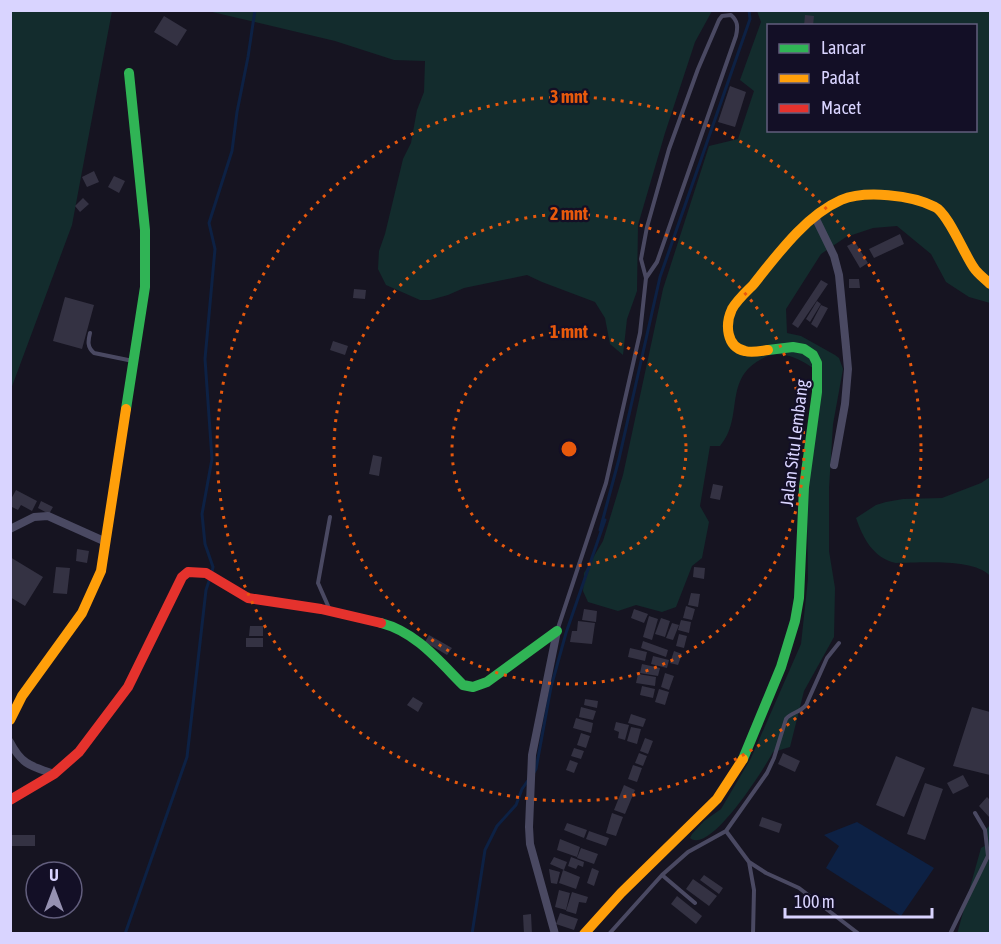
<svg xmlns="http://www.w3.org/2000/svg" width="1001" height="944" font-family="'Asap Condensed',sans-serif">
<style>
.green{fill:#132c2d;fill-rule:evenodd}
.water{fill:#0d2144}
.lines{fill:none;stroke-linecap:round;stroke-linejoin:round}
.stream{stroke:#0d2144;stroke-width:3}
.building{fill:#343243}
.lane{stroke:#4a4962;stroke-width:4}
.street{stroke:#4a4962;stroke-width:8}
.fast{stroke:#30b455;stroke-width:10}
.slow{stroke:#ff9f0a;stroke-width:10}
.jam{stroke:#e5322d;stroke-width:10}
.ring{fill:none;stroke:#e8590c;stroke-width:3;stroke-dasharray:3 6}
.labels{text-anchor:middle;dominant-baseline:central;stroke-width:4.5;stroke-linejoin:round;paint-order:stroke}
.street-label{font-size:18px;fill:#d9d4ff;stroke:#130f26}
.centre{fill:#e8590c;stroke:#130f26;stroke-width:3}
.ring-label{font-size:18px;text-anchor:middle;font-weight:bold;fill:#e8590c;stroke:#130f26;stroke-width:4.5;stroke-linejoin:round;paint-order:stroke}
</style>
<rect width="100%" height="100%" fill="#161421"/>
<path class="green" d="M11,11h101l-40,214 -61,164z
M208,11h504l-17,31 -30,91 -27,92 -1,66 -10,28 -4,36 -13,-11 -5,-26 -10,-16 -53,-20 -15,-7 -63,13 -16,7 -18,5h-10l-34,-15 -8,-16 1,-18 6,-17 18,-75 8,-16 6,-33 7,-18 1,-31 -31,-1 -59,-19z
M757,11h233v292l-21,-6 -23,-15 -15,-28 -34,-28 -24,2 -27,9 -25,17 -35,55 1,24 14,3 34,19 4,3 4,11 -10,55 -4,64v63l6,37 -1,49 -30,54 -14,56 -17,5c-9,17 -63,103 -83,86l2,-4 12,-13 17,-12 30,-51 50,-114 7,-65 -1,-71 2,-35 13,-98c-13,-11 -36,-26 -54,-19 -48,20 -22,60 -48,90h-10l-10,60 9,16 -7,36 -10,8 -16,41 -14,5 -26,-7 -18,6 -30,-9 -5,-11 1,-18 19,-32 20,-66 40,-186 46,-143 29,-7 16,-48 -14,-11 21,-58zM768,26h208v104h-208z
M990,477v99c-16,-18 -71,-13 -94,-13 -23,-5 -33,-25 -40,-45l20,-13 10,-3 17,-3 39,-1 39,-15z
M990,825v108l-33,1 24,-86 7,-4 -3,-14z"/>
<path class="water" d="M857,822l77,46 -33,48 -75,-48 13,-22 -15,-11z"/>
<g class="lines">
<path class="stream" d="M212,572l1,-5 -8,-23 -3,-30 10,-55 -7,-100 10,-110 -6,-26 23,-72 5,-39 11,-55 7,-47
M533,774l3,-5 15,-82 15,-54 39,-113 -5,10 19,-71 41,-182 90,-258 -1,-9
M125,934l62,-177 19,-167 4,-12
M472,934l13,-84 12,-24 19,-21 6,-16 7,-10"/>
</g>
<path class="building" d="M805,15l9,1 -1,10h-9z
M164,16l23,14 -10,16 -23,-14z
M730,86l16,6 -11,35 -17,-5z
M94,171l5,11 -12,5 -5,-10z
M114,176l11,5 -6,12 -11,-6z
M83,198l6,6 -9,8 -5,-6z
M900,234l4,10 -30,14 -5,-9z
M855,242l13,21 -8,5 -13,-22z
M849,279h10l1,9h-11z
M821,280l7,4 -30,44 -6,-4z
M354,289l12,1 -1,9 -12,-1z
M65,297l29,8 -12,44 -29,-8z
M817,301l4,3 -11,18 -4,-3z
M821,305l7,3 -11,20 -6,-4z
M333,341l15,5 -3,9 -15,-5z
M373,455l9,2 -3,19 -10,-2z
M713,484l10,2 -3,14 -10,-2z
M16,490l21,11 -5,10 -11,-6 -3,5 -8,-4v-5z
M41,501l12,6 -4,7 -11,-6z
M77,549l12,2 -2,12 -11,-2z
M10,557l33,20 -18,29 -15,-9z
M56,567l14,1 -3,26 -14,-1z
M694,567l11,1 -1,11 -11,-2z
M691,593l9,1 -2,13 -10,-2z
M686,606l9,3 -3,11 -9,-2z
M584,609l13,2 -1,11 -14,-2z
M634,609l14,5 -4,9 -13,-5z
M649,616l9,3 -6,21 -9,-3z
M661,618l9,3 -5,16 -10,-3z
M681,620l10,2 -2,11 -11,-3z
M578,621l17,2 -3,21 -22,-2 2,-11h5z
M672,623l7,2 -6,15 -7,-2z
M250,626h13v10h-14z
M679,634l8,2 -3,12 -8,-2z
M429,635l23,13 -5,7 -22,-13z
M246,638h17v9h-17z
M643,641l25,9 -2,7 -25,-9z
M630,648l17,4 -2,9 -17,-4z
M674,651l8,3 -4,11 -8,-2z
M653,656l16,4 -2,8 -16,-4z
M642,664l18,4 -2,8 -18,-3z
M665,673l9,3 -5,14 -8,-3z
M638,674l18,3 -1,9 -19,-3z
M642,686l13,3 -2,9 -13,-3z
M659,689l10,3 -4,13 -10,-3z
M413,697l10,6 -5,9 -11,-7z
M585,699l13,2 -1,7 -13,-3z
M581,707l15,4 -3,9 -14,-3z
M972,707l18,5v63l-37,-9z
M631,714l15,5 -3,8 -15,-4z
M576,718l17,5 -2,10 -18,-5z
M616,722l13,3 -4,15 -7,-2 1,-6 -5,-2z
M631,727l10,2 -4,15 -10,-3z
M581,733l9,3 -4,12 -9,-3z
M645,738l8,3 -5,13 -8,-3z
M574,748l10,3 -3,8 -10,-3z
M639,753l8,3 -4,10 -8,-3z
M783,753l17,8 -5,11 -17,-8z
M896,756l29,12 -21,49 -28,-12z
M570,760l8,3 -4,10 -8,-3z
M633,765l9,3 -5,14 -9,-3z
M963,775l6,11 -16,8 -6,-11z
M925,783l18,6 -18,51 -18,-6z
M624,785l11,5 -10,24 -11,-4z
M987,797l3,3v18l-11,-12z
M612,813l11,4 -7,19 -10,-3z
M762,817l20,7 -3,9 -20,-7z
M567,823l20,7 -3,8 -20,-8z
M589,831l20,7 -3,8 -20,-7z
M10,835h25v11h-25z
M560,839l20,8 -3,10 -20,-7z
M581,848l17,6 -4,10 -17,-6z
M554,857l13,5 -3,8 -14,-6z
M571,857l13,5 -1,5 -5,-2 -2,4 -8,-3z
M592,868l7,3 -5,15 -7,-3z
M549,869l11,3 -3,12 -6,-1z
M563,870l17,7 -4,12 -17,-6z
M704,875l19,13 -4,6 -19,-14z
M693,879l24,17 -8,10 -23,-17z
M559,890l11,3 -4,17 -11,-3z
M572,892l16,5 -2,6 -7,-1 -3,12 -10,-3z
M677,896l25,20 -6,8 -25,-20z
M560,913l18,6 -4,11 -18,-6z
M531,914l1,20h-8l-1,-19z"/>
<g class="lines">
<path class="lane" d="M90,333c-2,8 -3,14 4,20l39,8
M329,608l-11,-25 12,-66
M557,631l49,-148 34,-150 6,-55 -5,-19 6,-32 22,-78 29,-80 21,-49 3,-4 9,-1c7,6 7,12 5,21l-79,226 -11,16
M726,831l41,-58 7,-15 12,-39c5,-7 14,-6 20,-14l21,-47 12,-15
M749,862l5,28 -1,44
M662,875l33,28
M609,934l53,-59 26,-23 38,-21 23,31 17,11 33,15 60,46
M950,934l38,-78 -3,-26 -10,-17"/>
<path class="street" d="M815,217l19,39 5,19 7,72 2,22 -3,35 -11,61
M10,529l24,-12 14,-1 58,26
M10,742c12,23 21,24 44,32
M555,934l-25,-90 -1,-17 3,-72 25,-124"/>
<path class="fast" d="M126,409l19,-122v-57l-16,-157
M381,623c35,9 58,38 82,62l10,2 14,-5 70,-51
M743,759l38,-92 14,-46 4,-23 5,-111 13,-95v-29l-4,-8 -9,-6 -11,-2 -25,3"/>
<path class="slow" d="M768,350c-8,1 -16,3 -23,1 -19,-4 -20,-27 -13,-42 5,-9 14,-17 21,-24 24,-30 52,-69 88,-85 24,-10 71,-5 94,7 13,6 29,47 39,61 4,6 11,11 16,16
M10,720l12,-24 60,-83 19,-42 25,-162
M584,934l37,-41 96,-94 26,-40"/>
<path class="jam" d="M10,800l44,-26 25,-22 49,-65 54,-110 6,-5 18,1 42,25 73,11 60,14"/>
</g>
<g class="ring">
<circle cx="569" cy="449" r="117"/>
<circle cx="569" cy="449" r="235"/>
<circle cx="569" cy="449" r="352"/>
</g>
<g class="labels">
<g class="street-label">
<text transform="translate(794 443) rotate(-83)">Jalan Situ Lembang</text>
</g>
</g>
<circle cx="569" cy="449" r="9" class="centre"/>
<g class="ring-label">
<text x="569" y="103">3 mnt</text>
<text x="569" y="220">2 mnt</text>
<text x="569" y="338">1 mnt</text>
</g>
<rect width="1001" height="944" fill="none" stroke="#d9d4ff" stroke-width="24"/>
<rect x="767" y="24" width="210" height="108" fill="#130f26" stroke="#625e7d" stroke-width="1.5"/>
<rect x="779" y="44" width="30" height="9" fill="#30b455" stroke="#625e7d" stroke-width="1.5"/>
<text x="821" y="54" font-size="18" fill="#d9d4ff">Lancar</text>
<rect x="779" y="74" width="30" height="9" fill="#ff9f0a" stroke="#625e7d" stroke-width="1.5"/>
<text x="821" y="84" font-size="18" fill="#d9d4ff">Padat</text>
<rect x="779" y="104" width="30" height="9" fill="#e5322d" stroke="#625e7d" stroke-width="1.5"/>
<text x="821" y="114" font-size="18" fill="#d9d4ff">Macet</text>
<g transform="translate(54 890)"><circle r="28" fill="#130f26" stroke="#625e7d" stroke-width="1.5"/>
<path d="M0-4.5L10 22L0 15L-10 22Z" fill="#9591b1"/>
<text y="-9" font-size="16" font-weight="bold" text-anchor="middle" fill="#d9d4ff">U</text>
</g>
<path d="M785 908v9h147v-9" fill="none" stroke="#d9d4ff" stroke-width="3"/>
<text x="794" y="908" font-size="18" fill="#d9d4ff" stroke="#130f26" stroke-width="4.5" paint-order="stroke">100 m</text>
</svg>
